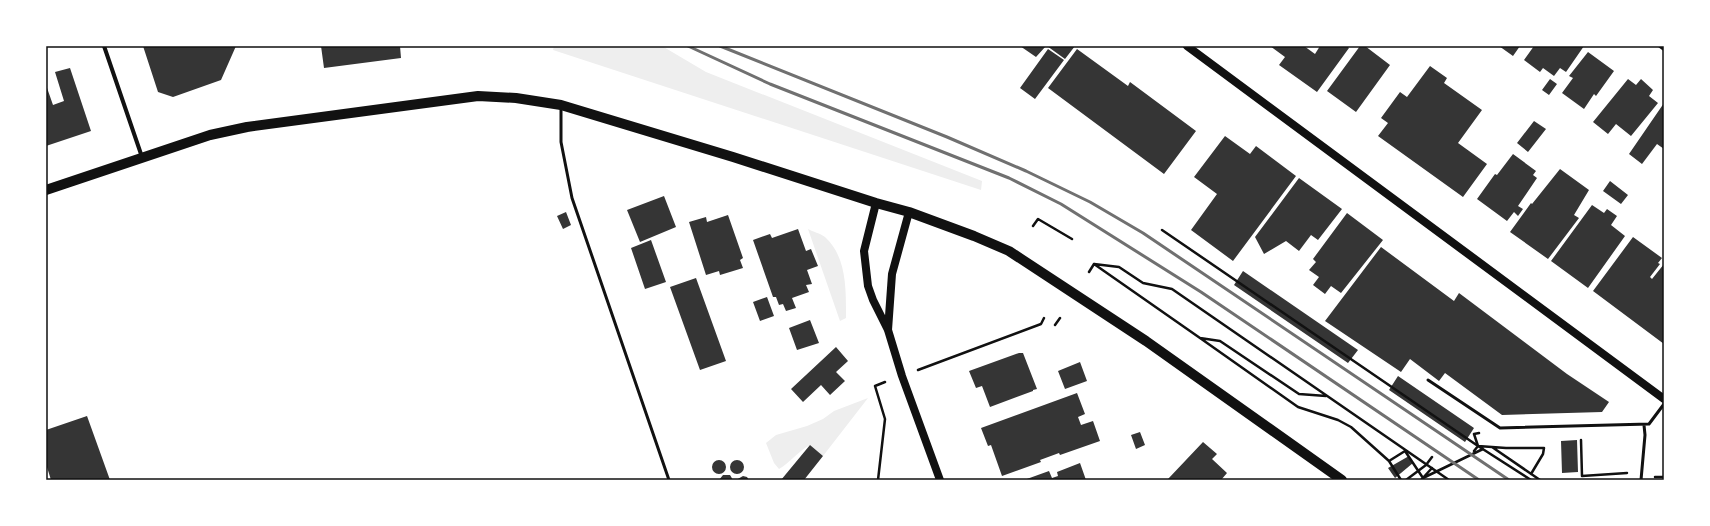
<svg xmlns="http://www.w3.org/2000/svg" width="1710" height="526" font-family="'IBM Plex Sans',sans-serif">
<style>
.green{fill:#eee}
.building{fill:#353535}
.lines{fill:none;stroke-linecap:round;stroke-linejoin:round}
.path{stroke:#111;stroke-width:2.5}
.service{stroke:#111;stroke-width:3}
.minor{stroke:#111;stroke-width:4}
.secondary{stroke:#111;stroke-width:8}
.primary{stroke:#111;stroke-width:10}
.rail{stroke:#707070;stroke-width:3}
.neatline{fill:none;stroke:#111;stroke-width:1.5}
</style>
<rect width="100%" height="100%" fill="#fff"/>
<path class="green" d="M554,46h108l44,26 276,109 -1,9 -428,-140z
M808,229c5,3 12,4 17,8 22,20 21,53 21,81l-6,3z
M868,398l-45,58 -13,-11c-12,6 -20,18 -31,24l-5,-6 -8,-20 10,-8 31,-9 16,-7 11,-8z"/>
<path class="building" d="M143,46h93l-15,34 -48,17 -15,-5z
M321,46h79l1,12 -77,10z
M1020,46h26l-10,11z
M1047,46h28l-10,13z
M1270,46h34l11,8 5,-8h27l2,2 -32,44 -38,-27 6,-8z
M1360,46h5l25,19 -34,47 -29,-21z
M1499,46h21l-7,10z
M1534,46h50l-18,26 -6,-4 -6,8 -11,-8 -3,4 -16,-12z
M1048,49l16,11 -29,39 -15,-11z
M1077,49l51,37 2,-4 66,49 -32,43 -116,-86z
M1588,52l26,19 -18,25 -2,-2 -10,15 -22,-16 11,-15 -4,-2z
M1430,66l17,12 -3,5 38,27 -24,33 29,21 -24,33 -85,-61 10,-13 -7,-5 19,-26 7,5z
M70,68l21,63 -45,15v-61l7,20 11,-4 -9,-29z
M1550,79l7,5 -8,11 -7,-5z
M1628,79l8,6 5,-6 12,11 -4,6 9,7 -27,33 -15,-12 -8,10 -15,-12z
M1664,103v46l-7,-5 -15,20 -13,-10z
M1534,121l12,8 -18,23 -11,-9z
M1225,136l25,18 6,-8 40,30 -63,85 -42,-31 26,-36 -23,-17z
M1513,154l23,17 -3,4 4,3 -19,28 5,3 -5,7 -4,-4 -7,9 -30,-22 18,-25 2,1z
M1560,169l29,21 -15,25 5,3 -31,41 -38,-27 21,-29 1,1z
M1299,178l43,31 -24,31 -7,-5 -12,16 -13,-10 -22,13 -9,-17z
M1610,181l18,14 -7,9 -18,-13z
M664,196l12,31 -36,15 -13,-32z
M1592,205l12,8 3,-4 10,7 -6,9 14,11 -37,52 -37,-27z
M566,212l5,13 -8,4 -6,-13z
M1347,213l36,27 -42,53 -10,-7 -6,8 -12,-9 6,-8 -10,-7 7,-8 -3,-3z
M728,215l15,43 -3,2 3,8 -23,7 -1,-4 -13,4 -17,-53 17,-5 1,5z
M798,229l8,22 5,-2 7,17 -11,4 5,14 -6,1 3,7 -17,6 4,10 -10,3 -3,-7 -4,1 -3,-8h-3l-20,-57 17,-6 2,4z
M1633,237l29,21 -4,5 2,1 -10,13 2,2 12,-15v80l-71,-53z
M651,240l15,42 -21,7 -14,-41z
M1381,247l73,54 5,-8 108,81 42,28 -7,10 -100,3 -57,-42 -6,8 -29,-22 -9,13 -76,-51z
M1243,271l115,79 -10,13 -114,-78z
M696,278l30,83 -26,9 -30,-83z
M767,297l7,19 -14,5 -7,-19z
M810,320l9,23 -22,7 -8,-22z
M836,347l12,14 -12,11 9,9 -15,14 -9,-10 -18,17 -12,-13z
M1019,353h4l14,36 -4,1v1l-43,16 -8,-21 -6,2 -7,-17z
M1080,362l7,19 -22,8 -7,-18z
M1398,376l76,52 -9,14 -76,-52z
M1077,393l8,21 -7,3 3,8 12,-4 7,20 -40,14 -1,-2 -19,7 1,2 -39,14 -11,-31 -3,1 -7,-18z
M87,416l23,64h-59l-5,-16v-34z
M1140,432l5,13 -9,4 -5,-14z
M1577,440l1,32 -16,1 -1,-32z
M1203,442l14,12 -5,5 15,14 -6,7 -53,-1z
M810,445l13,11 -19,24h-23z
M1409,456l4,7 -18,15 -7,-10z
M730 467a7 7 0 1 1 14 0a7 7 0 1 1-14 0Z
M712 467a7 7 0 1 1 14 0a7 7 0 1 1-14 0Z
M1080,463l6,17h-62l25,-9 3,7 6,-2 -1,-4z
M723,475h7l3,5h-14z
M743,476l4,1 2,3h-13z"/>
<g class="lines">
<path class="path" d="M1033,226l5,-7 34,20
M1162,230l316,216 53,34
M1094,264l106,74 20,3 79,53 27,2
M1089,272l5,-8 25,3 24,16 29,6 277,191
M1055,325l5,-7
M1200,338l98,69 40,13 13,7 38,34
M918,370l123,-46 3,-6
M1479,433l-5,1 4,12 28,2h38l-1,6 -12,20
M1581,440l1,36 45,-3
M1492,447l48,33
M1474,451l4,-5
M1655,477h9
M1423,478l60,-29
M878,480l7,-61 -10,-33 10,-4
M1401,480l-12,-19 16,-10 18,27
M1406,480l20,-15 6,-8
M1421,480l11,-12"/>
<path class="service" d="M561,107v35l11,56 97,282
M1428,380l72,48 149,-4 15,-20
M1641,480l4,-45 -1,-10"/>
<path class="minor" d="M104,46l38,111
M1660,46l4,3"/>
<path class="secondary" d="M1187,46l477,353
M876,203l-12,48 4,35 5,14 15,30 14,46 38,104
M888,330l4,-56 17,-62"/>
<path class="primary" d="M46,190l164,-55 37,-8 231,-31 38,2 45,7 172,52 143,46 33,9 65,24 35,15 137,90 196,139"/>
<path class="rail" d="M688,46l82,38 239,94 52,26 140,88 278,188
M720,46l227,91 79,34 64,31 53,31 366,247"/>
</g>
<rect width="1710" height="526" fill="none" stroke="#ffffff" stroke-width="94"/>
<rect x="47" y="47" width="1616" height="432" class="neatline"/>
</svg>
